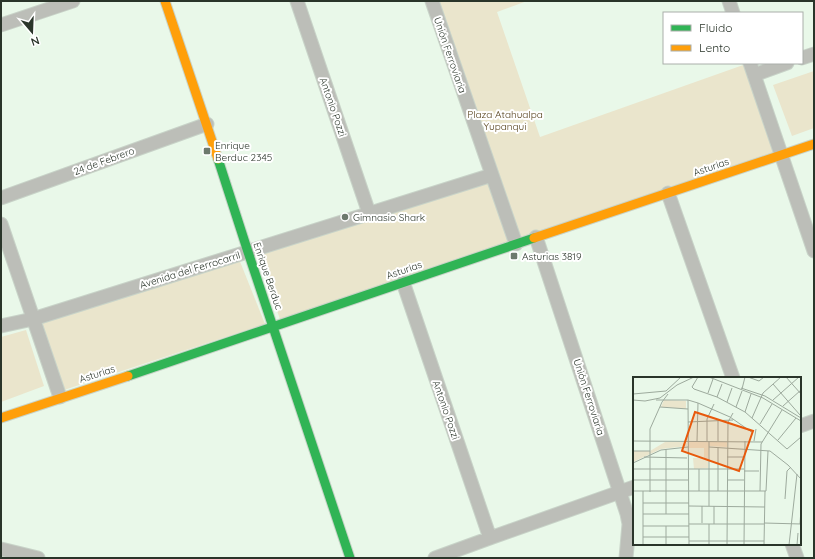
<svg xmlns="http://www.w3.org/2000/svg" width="815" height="559" font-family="Quicksand,sans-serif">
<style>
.green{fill:#eae5cc}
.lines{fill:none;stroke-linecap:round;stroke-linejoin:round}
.street-casing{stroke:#c8d3c8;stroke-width:15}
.fast-casing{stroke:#c8d3c8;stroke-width:11}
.slow-casing{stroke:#c8d3c8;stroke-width:11}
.street{stroke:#bcbeb8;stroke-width:13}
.fast{stroke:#30b455;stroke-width:9}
.slow{stroke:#ff9f0a;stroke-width:9}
.poi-dot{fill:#6d796d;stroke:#fff;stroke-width:1.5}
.labels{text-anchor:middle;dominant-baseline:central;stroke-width:4;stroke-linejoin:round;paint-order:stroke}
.street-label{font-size:10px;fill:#2a352a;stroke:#fff}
.park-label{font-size:10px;fill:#533e17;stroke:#fff}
.poi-label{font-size:10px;fill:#2a352a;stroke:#fff;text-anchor:start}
.inset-road{fill:none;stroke:#9daa9d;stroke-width:1}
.view{fill:#e8590c;fill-opacity:0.15;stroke:#e8590c;stroke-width:2}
.inset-edge{fill:none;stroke:#2a352a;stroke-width:2}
</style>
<rect width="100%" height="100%" fill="#e9f8e9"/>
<path class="green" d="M437,1h90l-30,11 43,125 206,-73 31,89 -260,88z
M814,71v57l-22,8 -19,-51z
M489,179l21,63 -230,77 -24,-66z
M239,259l26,65 -201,66 -24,-69z
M26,330l18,56 -43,16v-65z"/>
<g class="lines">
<defs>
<path id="street" d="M297,1l72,212
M432,1l84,243
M729,1l4,12
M1,25l72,-24
M802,58l12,-4
M750,63l64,188
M754,75l33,-12
M668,193l65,185
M1,198l206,-74
M1,224l59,173
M536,237l91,277 2,10 -3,34
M403,282l87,256
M1,326l32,-7 459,-144
M800,426l14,-5
M792,544l5,14
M1,549l37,9
M435,558l55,-20 144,-51"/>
<path id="fast" d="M218,159l30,93 102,306
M128,376c136,-46 271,-93 406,-138"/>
<path id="slow" d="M165,1l53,158
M534,238l280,-94
M1,418l127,-42"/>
</defs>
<use href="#street" class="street-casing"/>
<use href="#fast" class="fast-casing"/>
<use href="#slow" class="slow-casing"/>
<use href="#street" class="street"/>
<use href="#fast" class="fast"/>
<use href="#slow" class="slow"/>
</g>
<g class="poi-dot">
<rect x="203" y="147" width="8" height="8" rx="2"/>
<circle cx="345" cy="217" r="4"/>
<rect x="510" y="252" width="8" height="8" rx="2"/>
</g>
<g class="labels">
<g class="street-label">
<text transform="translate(450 55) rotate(71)">Unión Ferroviaria</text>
<text transform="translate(333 107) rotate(71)">Antonio Pozzi</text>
<text transform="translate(104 161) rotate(-20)">24 de Febrero</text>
<text transform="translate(711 167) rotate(-19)">Asturias</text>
<text transform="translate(190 270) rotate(-17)">Avenida del Ferrocarril</text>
<text transform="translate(404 270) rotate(-19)">Asturias</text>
<text transform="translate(268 276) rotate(71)">Enrique Berduc</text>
<text transform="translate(97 374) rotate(-18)">Asturias</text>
<text transform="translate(589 397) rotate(72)">Unión Ferroviaria</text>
<text transform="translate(446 410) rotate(71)">Antonio Pozzi</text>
</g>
<g class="park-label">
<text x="505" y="114">Plaza Atahualpa<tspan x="505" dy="12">Yupanqui</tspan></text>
</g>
<g class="poi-label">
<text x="215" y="145">Enrique<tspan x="215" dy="12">Berduc 2345</tspan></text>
<text x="353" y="217">Gimnasio Shark</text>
<text x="522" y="256">Asturias 3819</text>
</g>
</g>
<g transform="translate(633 377)">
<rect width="168" height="168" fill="#e9f8e9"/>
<path d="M31,23l22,1v8l-25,-2zM55,64l39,1v5l-18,-1 -1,22 -14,1 -1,-11h11v-10h-16zM32,65h21l1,4 -26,3 -28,13v-11h17z" fill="#eae5cc"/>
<path class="inset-road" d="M65,0l-6,10 2,2 23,8 28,15 42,37 14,-12M76,0l54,21 38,23M115,0l11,4 5,-4M153,0l15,17M140,7l27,31M108,11l24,8 36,22M109,12l3,-12M75,16l5,-14M0,17l33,-3 15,-14M84,20l5,-13M0,23l12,1 15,-3 17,-13 17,-8M23,23h32l10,3 32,14 23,16M55,23l1,145M140,23l26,-23M94,25l5,-14M150,29l18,-16M27,30l28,2M103,30l6,-16M112,35l6,-18M119,41l11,-25 18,-16M55,45l45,-2M127,47l12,-20M145,63l18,-22M0,64l129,1M64,64l1,-38M74,64v-22l7,-15M85,64v-20M121,64l2,-12M76,70l61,4 18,14 13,14M0,74h17M11,80l43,1M94,80h17M0,86l28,-13 27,-3M0,92h111M111,94h15M0,103h55M94,103h17M0,114h133l2,-40M66,114v-22M85,114v-44M127,114l1,-47 21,-34M17,115v-63l12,-27 6,-8M152,122l2,-28 4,-4M10,126h46M56,129l76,1M69,129v17M76,129v-64M10,137h46M33,137v-65M131,146l37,1M56,147h75M81,147v-18M167,147l1,-15M10,149h46M10,160h46M56,164h75M10,168v-54M33,168v-19M76,168v-21M94,168l1,-123 5,-9M111,168l1,-104M131,168l1,-54M156,168l8,-71M164,168l1,-12"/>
<path class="view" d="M62,35l58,19 -14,40 -57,-20z"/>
<rect width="168" height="168" class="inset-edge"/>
</g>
<rect width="815" height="559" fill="none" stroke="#2a352a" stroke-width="4"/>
<rect x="663" y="12" width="140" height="52" fill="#ffffff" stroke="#aaaeaa"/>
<rect x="671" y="25" width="20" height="6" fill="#30b455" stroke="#aaaeaa"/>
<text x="699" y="32" font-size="12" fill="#2a352a">Fluido</text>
<rect x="671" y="45" width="20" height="6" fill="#ff9f0a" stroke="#aaaeaa"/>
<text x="699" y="52" font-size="12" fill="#2a352a">Lento</text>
<g transform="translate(32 32) rotate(161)" stroke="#ffffff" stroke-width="3" paint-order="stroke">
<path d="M0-3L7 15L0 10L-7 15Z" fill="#2a352a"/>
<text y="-6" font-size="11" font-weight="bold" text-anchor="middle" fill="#2a352a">N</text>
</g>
</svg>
